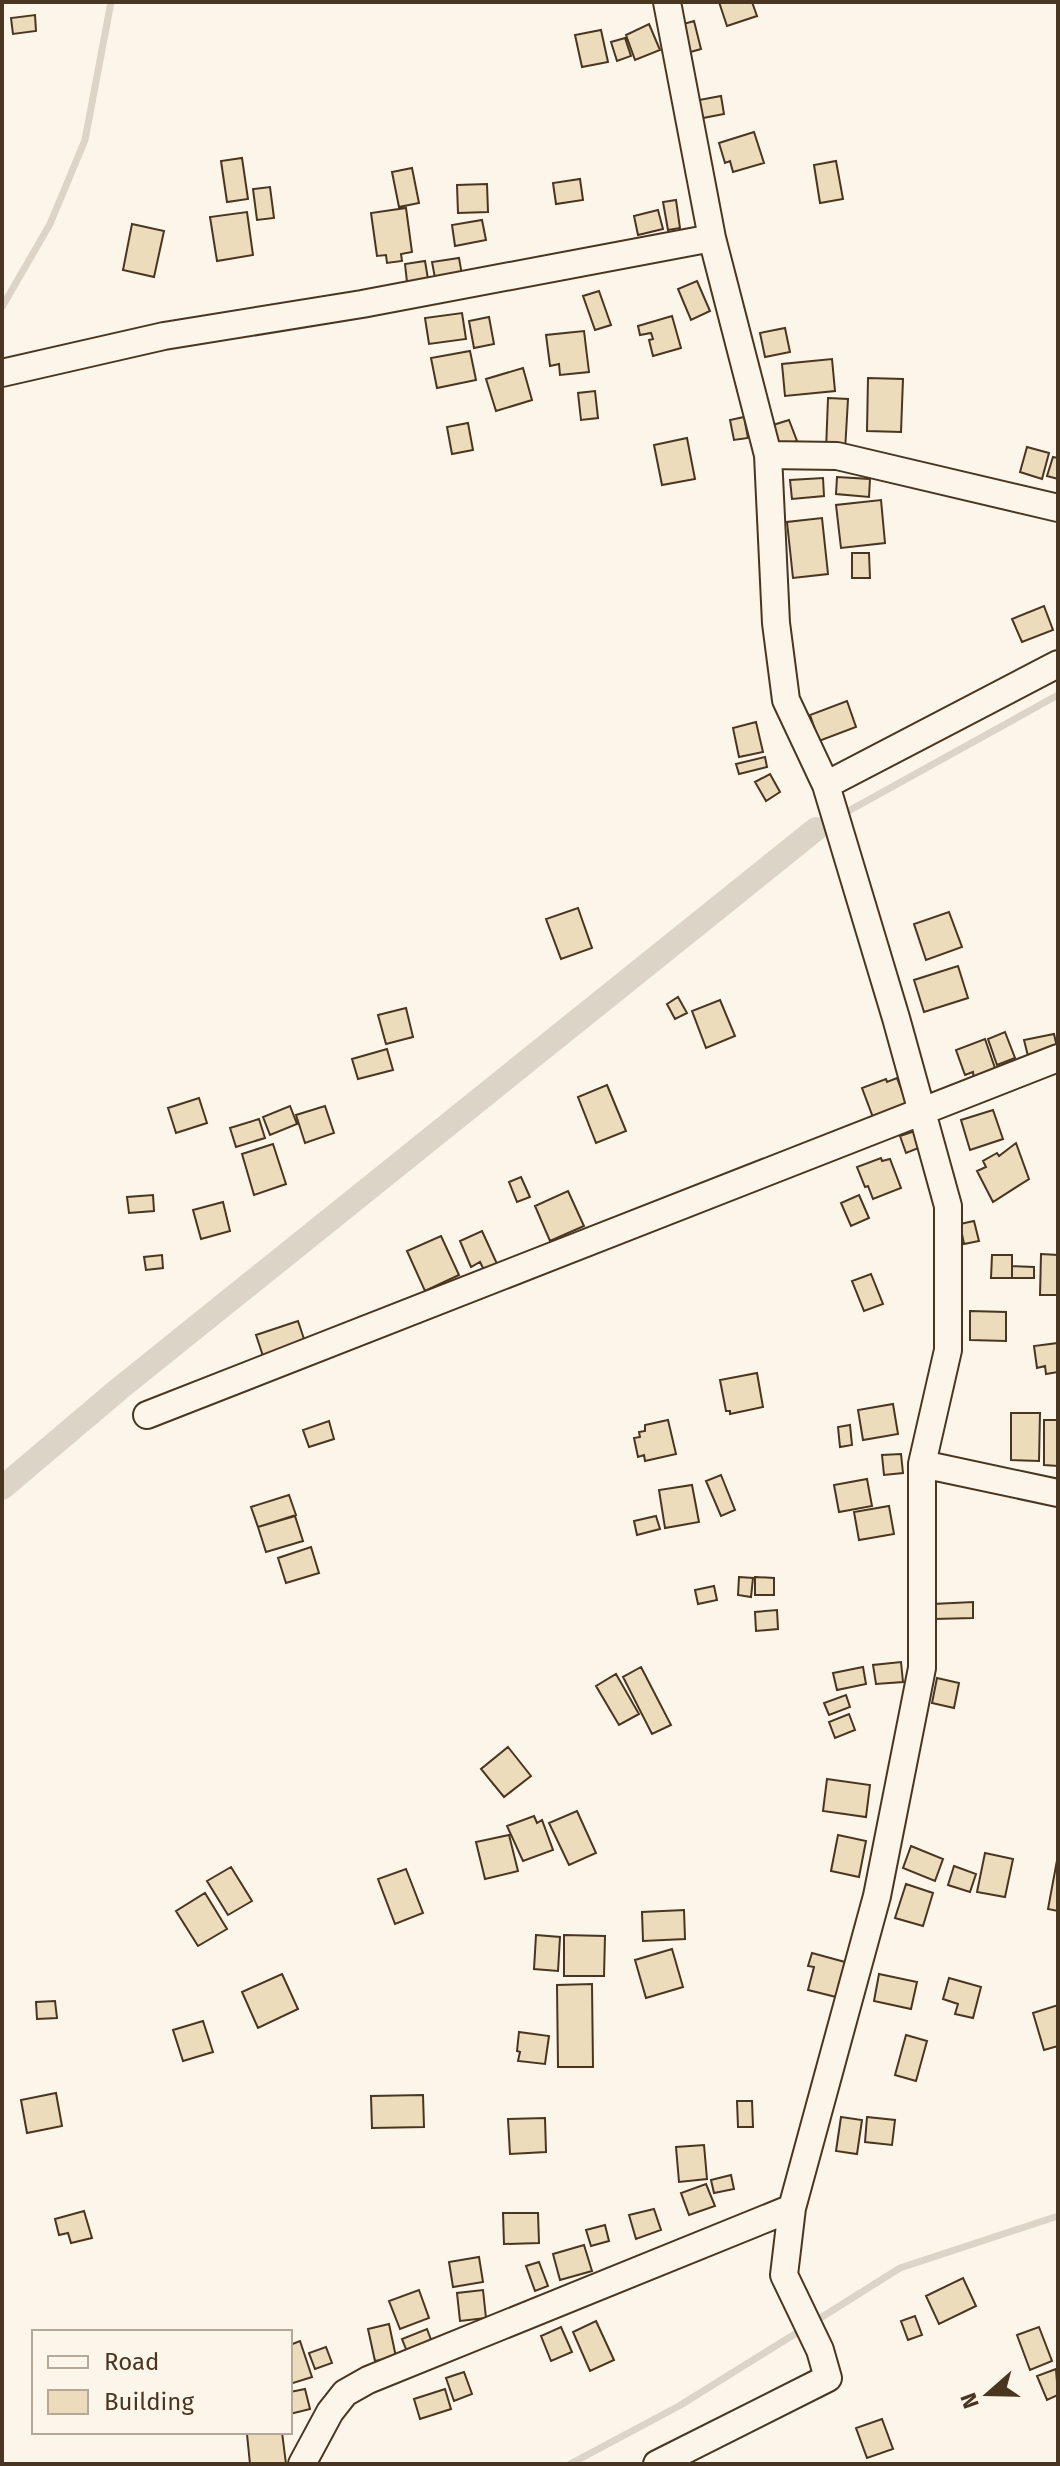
<svg xmlns="http://www.w3.org/2000/svg" width="1060" height="2466" font-family="'Fira Sans',sans-serif">
<style>
.lines{fill:none;stroke-linecap:round;stroke-linejoin:round}
.stream{stroke:#dcd4c6;stroke-width:7}
.canal{stroke:#dcd4c6;stroke-width:24}
.building{fill:#ecdcbc;stroke:#4a3520;stroke-width:2}
.minor-casing{stroke:#4a3520;stroke-width:30}
.minor{stroke:#fbf6e9;stroke-width:26}
</style>
<rect width="100%" height="100%" fill="#fbf6e9"/>
<g class="lines">
<path class="stream" d="M2,307l48,-83 35,-84 26,-138
M816,829l242,-134
M814,2322l86,-54 158,-52
M570,2464l109,-58 124,-77"/>
<path class="canal" d="M2,1488l117,-99 697,-560"/>
</g>
<path class="building" d="M719,2h33l5,14 -30,10z
M35,15l1,16 -23,3 -2,-16z
M694,21l7,28 -14,4 -7,-28z
M649,24l11,26 -25,10 -9,-25z
M601,30l7,32 -26,5 -7,-32z
M625,38l6,18 -14,5 -6,-19z
M721,96l3,18 -21,4 -4,-18z
M754,132l10,31 -31,9 -3,-11 -5,2 -6,-20z
M242,158l6,41 -21,3 -6,-41z
M836,161l7,38 -23,4 -6,-38z
M412,168l7,35 -20,4 -7,-35z
M580,179l3,21 -27,4 -3,-21z
M487,184l1,28 -30,1 -1,-28z
M270,187l4,31 -17,2 -4,-31z
M676,200l4,28 -12,2 -5,-28z
M406,208l6,44 -11,2 1,7 -15,2 -1,-8 -9,1 -6,-43z
M658,210l5,19 -25,6 -4,-19z
M247,212l6,43 -36,6 -7,-44z
M482,220l4,20 -31,6 -3,-21z
M132,224l32,7 -10,46 -31,-7z
M459,258l3,17 -27,3 -3,-16z
M425,261l3,18 -21,3 -2,-18z
M697,281l13,30 -19,9 -13,-31z
M599,291l12,34 -16,5 -12,-34z
M462,313l4,26 -37,5 -4,-26z
M672,316l9,32 -28,8 -4,-16 4,-1 -2,-6 -11,2 -2,-9z
M489,317l5,27 -20,4 -5,-27z
M785,328l5,24 -25,5 -5,-24z
M584,331l5,41 -29,3 -1,-11 -9,2 -4,-31z
M470,351l6,29 -39,8 -6,-30z
M832,359l3,32 -50,5 -3,-32z
M523,368l9,32 -36,11 -10,-32z
M868,378l35,1 -2,53 -34,-1z
M595,391l3,27 -17,2 -3,-27z
M828,398l20,1 -3,52 -19,-1z
M744,417l4,21 -14,2 -4,-20z
M789,420l8,21 -17,6 -7,-22z
M468,423l5,27 -21,4 -5,-27z
M687,438l8,41 -33,6 -8,-40z
M1027,447l22,6 -7,26 -22,-7z
M1053,457l5,1v21l-11,-3z
M837,477l33,2 -1,18 -33,-3z
M823,478l1,18 -32,3 -2,-19z
M881,500l4,43 -44,5 -5,-43z
M822,518l6,56 -35,4 -6,-56z
M852,553h17l1,25h-18z
M1044,606l9,24 -31,12 -10,-23z
M847,701l9,26 -37,14 -9,-26z
M756,722l7,30 -24,5 -6,-29z
M765,757l2,10 -28,7 -3,-10z
M770,774l10,18 -14,9 -11,-19z
M578,908l14,40 -31,11 -15,-40z
M949,912l13,35 -36,13 -12,-36z
M958,966l10,32 -44,14 -10,-32z
M678,997l9,16 -12,6 -8,-15z
M720,1000l15,36 -29,12 -14,-37z
M406,1008l7,29 -27,7 -8,-29z
M1005,1032l10,26 -18,7 -9,-26z
M1054,1034l4,17 -29,9 -5,-20z
M985,1039l11,32 -22,9 -1,-8 -8,3 -9,-25z
M387,1049l6,21 -35,9 -6,-20z
M897,1078l11,29 -34,13 -12,-32 24,-9 1,3z
M607,1085l19,46 -30,12 -18,-46z
M199,1098l8,25 -31,10 -8,-25z
M290,1106l7,18 -27,11 -7,-18z
M325,1106l9,27 -29,10 -9,-28z
M993,1110l10,29 -33,11 -9,-30z
M259,1119l6,19 -29,9 -6,-19z
M915,1131l6,16 -15,6 -6,-17z
M1016,1143l13,36 -36,23 -16,-31 9,-4 -3,-6 14,-8 2,3z
M273,1144l13,40 -32,11 -12,-41z
M881,1158l1,3 8,-2 11,29 -28,11 -5,-13 -3,1 -8,-20z
M521,1177l9,20 -13,5 -8,-20z
M568,1191l16,35 -34,15 -15,-35z
M153,1195l1,16 -25,2 -2,-16z
M859,1195l10,23 -18,8 -10,-23z
M223,1202l7,29 -29,8 -8,-29z
M974,1221l5,20 -15,3 -4,-20z
M482,1231l16,35 -13,6 -5,-10 -9,5 -11,-26z
M441,1236l18,39 -34,16 -18,-40z
M1041,1254l17,1v40h-18z
M162,1255l1,13 -17,2 -2,-13z
M992,1255h20v23h-21z
M1012,1266l22,1v11h-22z
M871,1274l12,30 -19,7 -12,-30z
M970,1311l36,1v29l-36,-1z
M298,1321l8,24 -42,14 -8,-24z
M1058,1343v29l-12,2 -1,-8 -8,2 -3,-22z
M757,1373l6,34 -33,7v-3h-4l-6,-31z
M893,1404l5,30 -35,6 -5,-30z
M1011,1413h29l-1,48 -28,-1z
M668,1420l8,34 -31,7 -1,-6 -6,2 -4,-19 6,-1 -1,-5 6,-1v-6z
M1044,1420h14v46l-14,-1z
M329,1421l5,18 -25,8 -6,-17z
M850,1425l2,20 -12,2 -2,-20z
M901,1454l2,19 -19,2 -2,-20z
M721,1475l14,35 -14,6 -15,-35z
M867,1479l5,27 -33,6 -5,-27z
M692,1485l7,37 -34,6 -6,-38z
M289,1495l7,20 -38,12 -7,-20z
M889,1506l5,28 -35,6 -5,-28z
M295,1516l8,25 -37,11 -8,-25z
M656,1516l4,13 -23,6 -3,-14z
M311,1547l8,26 -33,10 -8,-25z
M739,1577l14,1 -2,19 -13,-2z
M755,1577l19,1v17h-19z
M714,1586l3,14 -19,4 -3,-14z
M973,1602v16l-39,1 -1,-15z
M777,1610l1,19 -22,2 -1,-19z
M901,1662l2,20 -27,2 -3,-19z
M641,1667l30,58 -19,9 -29,-57z
M863,1667l3,17 -29,6 -4,-17z
M616,1674l23,40 -20,11 -23,-39z
M937,1678l22,5 -5,25 -22,-5z
M846,1695l4,12 -21,8 -5,-12z
M849,1714l6,16 -20,8 -6,-16z
M508,1747l23,29 -27,21 -23,-28z
M827,1779l43,6 -4,32 -43,-6z
M577,1811l19,42 -27,12 -20,-42z
M534,1816l3,7 5,-3 11,30 -30,11 -16,-35z
M509,1835l9,36 -33,8 -9,-37z
M838,1835l28,6 -7,36 -28,-6z
M911,1846l32,13 -8,22 -32,-13z
M985,1853l28,6 -8,38 -28,-5z
M1058,1855v56l-10,-2z
M954,1866l22,8 -6,18 -22,-7z
M231,1867l21,34 -24,14 -21,-34z
M406,1869l17,44 -28,11 -17,-45z
M906,1884l27,9 -10,33 -28,-8z
M205,1893l22,36 -29,17 -22,-35z
M684,1910l1,29 -42,2 -1,-29z
M536,1935l24,2 -2,34 -24,-2z
M564,1935l41,1 -1,40h-40z
M672,1949l11,38 -37,11 -11,-38z
M812,1953l33,9 -9,35 -28,-7 6,-23 -6,-1z
M282,1974l16,35 -40,19 -16,-36z
M879,1974l38,8 -6,27 -37,-8z
M949,1978l32,9 -8,31 -18,-4 3,-10 -15,-5z
M592,1984l1,83h-35l-1,-82z
M55,2001l2,17 -20,1 -1,-17z
M1058,2005v41l-14,4 -11,-37z
M203,2021l10,31 -30,9 -10,-31z
M519,2032l30,4 -4,28 -27,-3 2,-9 -3,-1z
M906,2035l21,6 -11,40 -21,-6z
M56,2093l6,33 -35,7 -6,-33z
M423,2095l1,32 -52,1 -1,-32z
M737,2101h15l1,26h-15z
M841,2117l21,3 -5,34 -21,-3z
M867,2117l28,3 -3,25 -27,-3z
M545,2118l1,34 -36,2 -2,-35z
M704,2145l3,34 -28,3 -3,-35z
M731,2175l3,14 -20,4 -3,-13z
M706,2184l9,22 -26,9 -8,-22z
M654,2209l7,21 -25,9 -7,-24z
M84,2211l8,27 -21,5 -3,-10 -9,2 -4,-16z
M503,2213h35l1,30 -35,1z
M605,2225l4,16 -18,5 -5,-16z
M584,2245l8,26 -32,9 -7,-26z
M479,2257l4,25 -30,5 -4,-25z
M539,2262l9,24 -13,5 -9,-25z
M963,2278l13,28 -37,18 -13,-28z
M419,2290l10,28 -29,11 -11,-28z
M483,2290l3,28 -26,3 -3,-28z
M915,2316l7,19 -14,5 -7,-19z
M596,2321l18,39 -24,11 -17,-39z
M389,2324l7,33 -21,4 -7,-32z
M561,2327l11,25 -21,9 -10,-25z
M1039,2327l13,34 -22,9 -13,-35z
M427,2329l6,16 -25,9 -6,-15z
M300,2341l12,36 -22,7v-39z
M326,2347l6,16 -17,6 -6,-16z
M1056,2369l2,26 -11,5 -10,-24z
M464,2372l8,22 -18,7 -8,-23z
M305,2389l5,20 -20,5v-22z
M445,2389l6,20 -31,10 -6,-20z
M882,2419l11,30 -26,9 -11,-30z
M282,2432l4,32h-36l-3,-30z"/>
<g class="lines">
<defs>
<path id="minor" d="M2,373l162,-37 198,-32 350,-66
M768,455l69,1 221,52
M826,785l232,-121
M147,1415l911,-357
M922,1464l136,29
M302,2464l28,-52 15,-19 23,-13 424,-172
M657,2464l171,-86 -8,-28 -36,-75 8,-67 85,-312 45,-228v-204l26,-114v-144l-52,-188 -70,-233 -40,-85 -10,-77 -8,-168 -56,-217 -45,-236"/>
</defs>
<use href="#minor" class="minor-casing"/>
<use href="#minor" class="minor"/>
</g>
<rect width="1060" height="2466" fill="none" stroke="#4a3520" stroke-width="8"/>
<rect x="32" y="2330" width="260" height="104" fill="#fbf6e9" stroke="#b4a999" stroke-width="2"/>
<rect x="48" y="2356" width="40" height="12" fill="#fbf6e9" stroke="#b4a999" stroke-width="2"/>
<text x="104" y="2370" font-size="24" fill="#4a3520">Road</text>
<rect x="48" y="2390" width="40" height="24" fill="#ecdcbc" stroke="#b4a999" stroke-width="2"/>
<text x="104" y="2410" font-size="24" fill="#4a3520">Building</text>
<g transform="translate(988 2394) rotate(250)" stroke="#fbf6e9" stroke-width="6" paint-order="stroke">
<path d="M0-6L14 30L0 20L-14 30Z" fill="#4a3520"/>
<text y="-12" font-size="22" font-weight="bold" text-anchor="middle" fill="#4a3520">N</text>
</g>
</svg>
